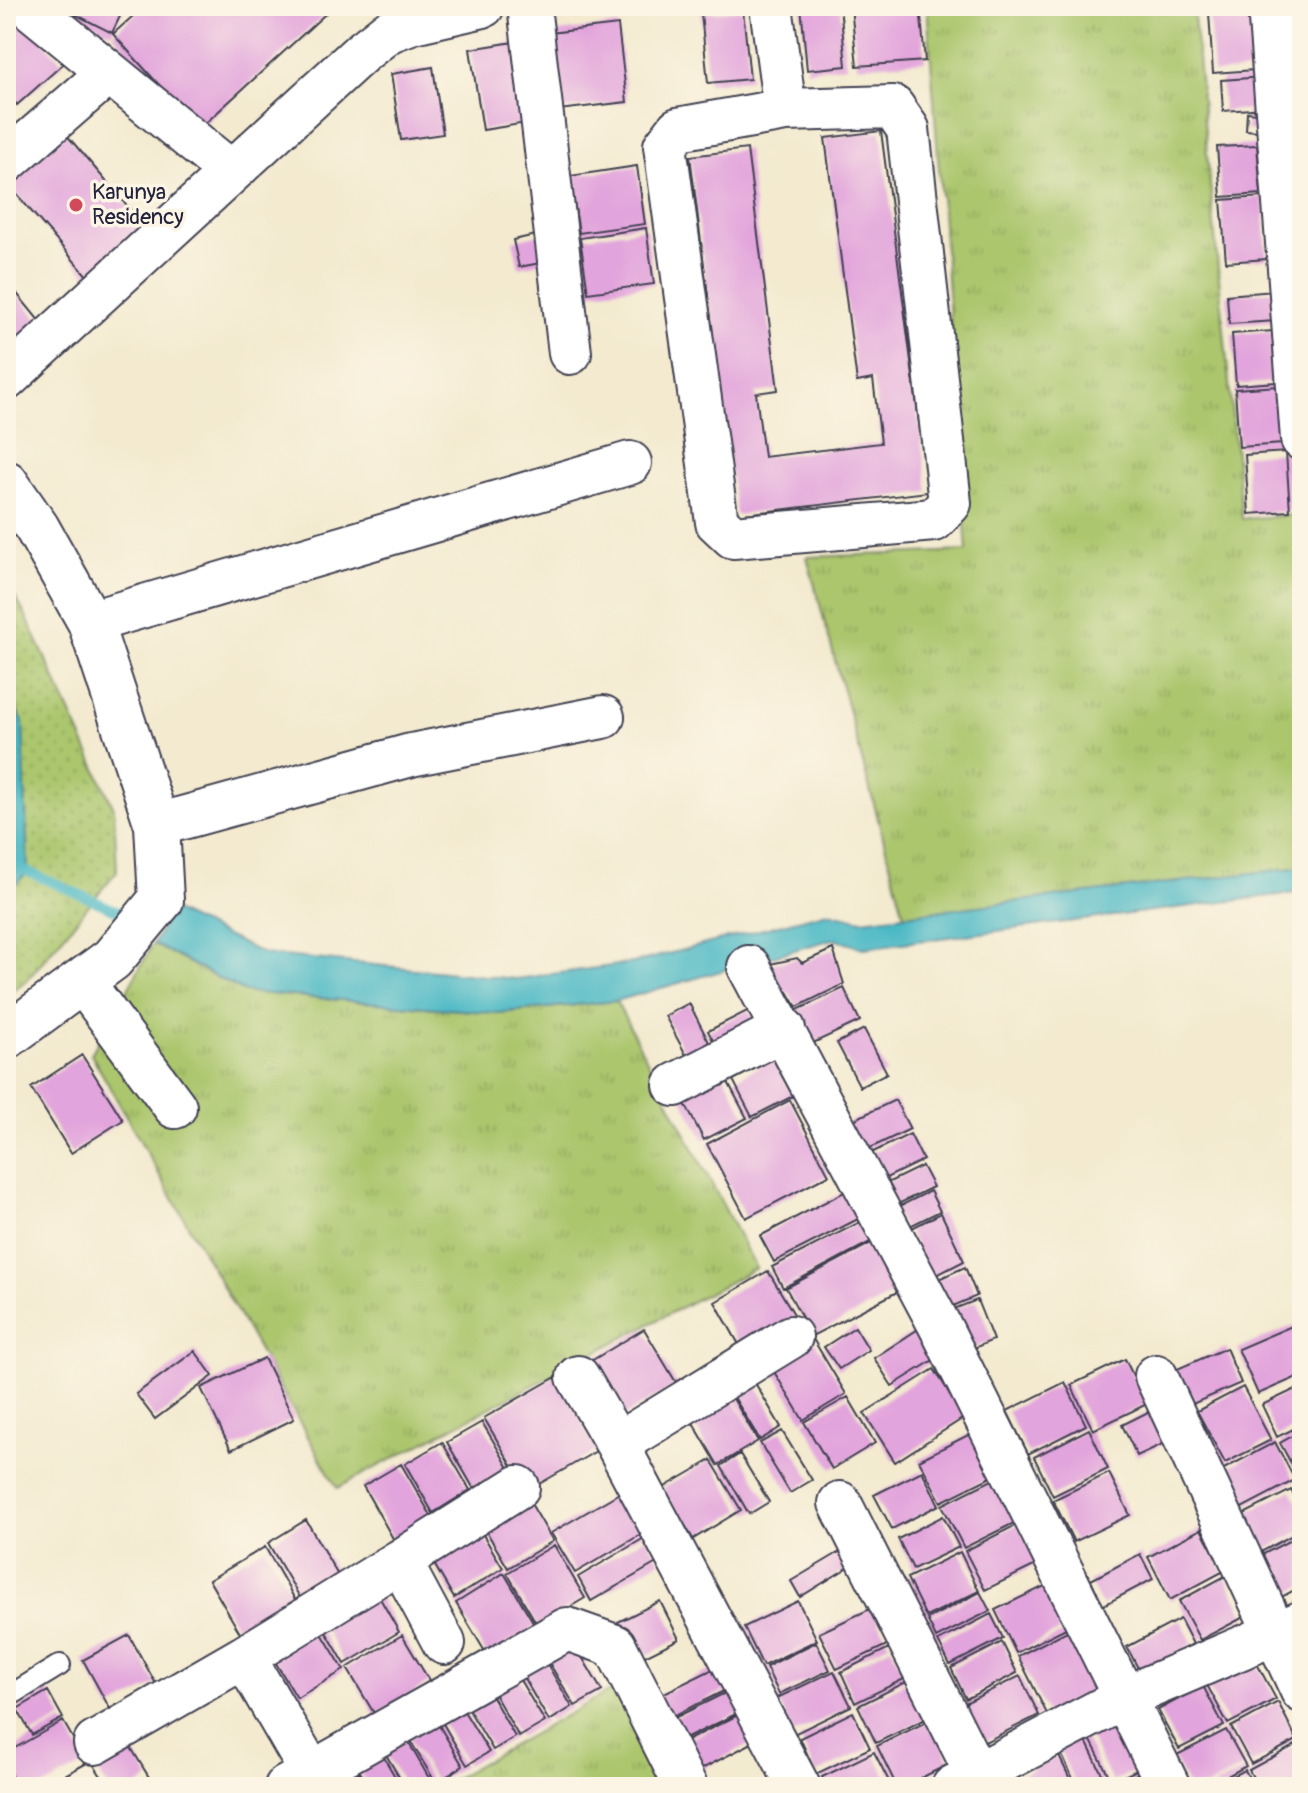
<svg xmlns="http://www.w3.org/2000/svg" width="1308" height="1793" font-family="Pangolin,sans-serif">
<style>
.grass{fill:url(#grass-tufts);stroke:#667454;stroke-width:2}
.park{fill:url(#park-dots);stroke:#667454;stroke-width:2}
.water{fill:#4ab8c5;stroke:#366d80;stroke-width:2}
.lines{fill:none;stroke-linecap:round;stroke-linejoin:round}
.stream{stroke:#4ab8c5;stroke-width:10}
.building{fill:#e2a4dc}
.service-casing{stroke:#414051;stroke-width:24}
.minor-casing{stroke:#414051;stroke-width:46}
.tertiary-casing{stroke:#414051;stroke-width:48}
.service{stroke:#fff;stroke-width:20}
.minor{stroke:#fff;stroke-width:42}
.tertiary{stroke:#fff;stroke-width:44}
.poi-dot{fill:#d1495b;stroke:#fcf5e5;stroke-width:3}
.labels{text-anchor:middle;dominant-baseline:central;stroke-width:7;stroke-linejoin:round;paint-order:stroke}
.poi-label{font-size:22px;fill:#22223b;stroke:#fcf5e5;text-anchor:start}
</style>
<defs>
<pattern id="grass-tufts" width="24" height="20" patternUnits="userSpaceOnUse" patternTransform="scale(2)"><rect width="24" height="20" fill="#abc66d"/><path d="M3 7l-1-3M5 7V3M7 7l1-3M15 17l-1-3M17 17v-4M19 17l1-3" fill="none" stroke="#93aa5f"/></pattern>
<pattern id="park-dots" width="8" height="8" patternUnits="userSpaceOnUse" patternTransform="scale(2)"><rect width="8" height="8" fill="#abc66d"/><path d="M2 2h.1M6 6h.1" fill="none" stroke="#93aa5f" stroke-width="1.8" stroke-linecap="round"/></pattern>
</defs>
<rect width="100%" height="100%" fill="#fcf5e5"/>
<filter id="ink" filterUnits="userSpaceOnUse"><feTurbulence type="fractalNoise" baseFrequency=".0125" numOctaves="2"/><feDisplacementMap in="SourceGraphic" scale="16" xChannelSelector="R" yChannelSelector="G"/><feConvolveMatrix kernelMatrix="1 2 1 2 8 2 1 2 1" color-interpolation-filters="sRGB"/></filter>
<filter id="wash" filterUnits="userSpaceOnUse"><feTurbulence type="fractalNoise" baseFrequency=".006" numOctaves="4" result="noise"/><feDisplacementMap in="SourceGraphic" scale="32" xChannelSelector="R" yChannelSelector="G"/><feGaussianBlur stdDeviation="1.8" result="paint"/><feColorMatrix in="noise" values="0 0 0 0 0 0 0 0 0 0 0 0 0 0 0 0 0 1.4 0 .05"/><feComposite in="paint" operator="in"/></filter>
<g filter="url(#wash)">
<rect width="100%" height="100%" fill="#f3eacf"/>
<path class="grass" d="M927,6h266l49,513 60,-5v357l-398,44 -97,-358 160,-6z
M153,944l92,48 252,21 119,-12 140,267 -419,220 -246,-434z
M620,1685l56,102h-237z"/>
<path class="park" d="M6,582l19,32 89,194 3,63 -89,108 -22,18z"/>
<path class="water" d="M6,693l17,28 5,151 -22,21z
M1302,867v25l-439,56 -30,-9 -217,62 -119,12 -252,-21 -92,-48 19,-34 92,44 252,25 117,-16 195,-51 34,8z"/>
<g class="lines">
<path class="stream" d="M28,872l106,46"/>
</g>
<g id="blocks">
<path class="building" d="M6,6h6l51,58 -46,41 -11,-13z
M59,6h66l-13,27z
M144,6h190l-135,123 -86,-95z
M801,6h39l6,60 -39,4z
M851,6h69l5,55 -68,5z
M1281,6h21v39l-18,1z
M743,10l7,69 -42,4 -7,-70z
M1251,11l4,59 -42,3 -4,-60z
M618,25l9,77 -68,8 -9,-77z
M514,42l12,81 -43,7 -13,-81z
M1298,48h4v52h-3z
M433,67l10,67 -42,6 -10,-66z
M1265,77l1,31 -43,3 -2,-31z
M1247,112l27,3 -2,17 -26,-2z
M59,126l86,101 -57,50 -82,-95z
M881,131l47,361 -192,23 -46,-359 57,-7 31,241 -22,3 8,64 117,-14 -8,-64 -16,3 -32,-244z
M1257,145l4,49 -40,3 -4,-50z
M637,166l8,58 -66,9 -9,-57z
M1263,197l4,62 -41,3 -5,-62z
M646,228l8,56 -66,9 -8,-55z
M545,233l6,28 -32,6 -6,-27z
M6,280l35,43 -35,28z
M1274,291l2,30 -47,3 -2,-29z
M1273,331l4,51 -41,3 -4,-51z
M1279,386l4,58 -44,3 -4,-58z
M1286,452l4,59 -41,3 -4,-59z
M833,949l11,35 -47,23 -9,-15 -7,2 -15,-29 31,-7 5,5z
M844,988l16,33 -51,24 -16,-33z
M689,1003l26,51 -23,12 -27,-50z
M749,1010l12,23 -41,21 -12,-23z
M864,1029l23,44 -27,14 -23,-44z
M82,1055l41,65 -52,33 -40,-65z
M773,1059l20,37 -41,21 -19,-37z
M720,1067l27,51 -43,22 -27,-51z
M790,1100l39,75 -83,43 -39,-74z
M895,1100l15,29 -48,23 -15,-29z
M910,1134l13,26 -45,22 -13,-26z
M922,1166l11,21 -41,20 -11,-21z
M846,1191l14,27 -86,44 -14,-26z
M930,1191l10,20 -36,18 -10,-20z
M941,1213l23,48 -33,17 -23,-48z
M862,1221l10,20 -89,47 -11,-21z
M873,1242l26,49 -87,45 -26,-48z
M965,1267l12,29 -31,13 -12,-28z
M768,1271l27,45 -54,32 -26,-46z
M977,1300l16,40 -26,11 -21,-39z
M1299,1323l3,7v45l-44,19 -20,-45z
M855,1327l14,23 -30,19 -15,-22z
M920,1328l18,29 -46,29 -18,-28z
M644,1329l33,55 -53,32 -33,-55z
M813,1339l33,55 -43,26 -33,-55z
M1226,1348l15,35 -51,22 -15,-35z
M195,1351l18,25 -58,43 -19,-25z
M264,1358l30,61 -63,31 -30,-62z
M1125,1359l22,45 -54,26 -22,-45z
M934,1369l31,48 -70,45 -31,-49z
M748,1371l33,56 -21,13 -34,-56z
M556,1377l42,73 -71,41 -43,-73z
M1065,1382l21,43 -58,29 -21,-43z
M725,1385l33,56 -40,24 -33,-56z
M1302,1386v39l-25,12 -15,-32z
M1243,1387l28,53 -46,23 -28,-52z
M848,1397l27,46 -43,26 -28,-47z
M1150,1411l15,32 -28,13 -15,-31z
M482,1422l27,46 -35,21 -27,-47z
M1089,1429l19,40 -55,27 -19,-39z
M782,1431l30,49 -22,13 -30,-50z
M970,1434l21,43 -50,25 -22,-42z
M1296,1434l6,11v29l-4,2 -18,-33z
M442,1442l28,48 -37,23 -28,-49z
M1275,1442l20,38 -55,29 -20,-38z
M740,1454l29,48 -20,12 -28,-48z
M711,1460l30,50 -48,29 -30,-51z
M401,1464l32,55 -38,23 -32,-56z
M922,1471l17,34 -47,24 -18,-34z
M1109,1473l21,42 -56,27 -21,-42z
M994,1479l22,43 -52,26 -22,-43z
M1291,1490l11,21v19l-41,22 -19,-37z
M621,1492l24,40 -70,41 -24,-40z
M530,1502l23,39 -45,27 -23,-39z
M943,1516l16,31 -46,22 -15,-30z
M306,1520l34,59 -38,22 -34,-58z
M1018,1524l20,40 -53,26 -20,-39z
M479,1528l24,40 -49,30 -24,-41z
M1201,1529l23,42 -54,29 -22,-43z
M1302,1534v52l-24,13 -22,-41z
M646,1537l14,24 -69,40 -13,-24z
M554,1545l31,53 -47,28 -31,-53z
M265,1547l32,56 -56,32 -32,-55z
M843,1550l9,15 -52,32 -9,-16z
M960,1552l19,39 -53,26 -19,-39z
M1140,1554l13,25 -51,27 -13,-25z
M504,1573l32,54 -49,28 -31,-52z
M1225,1576l21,40 -46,24 -21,-39z
M1049,1584l21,42 -54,27 -21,-43z
M980,1592l10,19 -54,27 -9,-19z
M377,1593l22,39 -54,32 -23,-39z
M660,1601l19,38 -42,21 -19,-38z
M798,1601l19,39 -54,26 -19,-39z
M872,1608l17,36 -52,25 -18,-36z
M991,1614l12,24 -53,27 -12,-24z
M1180,1619l13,25 -53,28 -13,-25z
M318,1627l26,43 -47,28 -26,-43z
M1071,1629l29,58 -53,27 -29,-58z
M129,1635l27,49 -46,25 -27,-49z
M402,1635l28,47 -55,33 -28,-47z
M816,1642l14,28 -51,24 -13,-27z
M1002,1642l15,31 -51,26 -15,-31z
M575,1645l27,46 -27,15 -27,-45z
M891,1647l15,31 -51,25 -14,-31z
M1255,1660l21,39 -48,25 -21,-39z
M546,1662l26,45 -23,14 -27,-46z
M717,1667l11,22 -59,29 -11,-22z
M514,1670l31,52 -26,15 -30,-52z
M834,1671l17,35 -57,28 -17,-36z
M1020,1676l19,39 -56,28 -20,-39z
M912,1679l18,38 -54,26 -18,-37z
M486,1686l29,51 -22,13 -30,-50z
M1203,1686l21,40 -45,23 -21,-39z
M48,1691l15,27 -31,17 -15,-26z
M729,1691l11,21 -59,29 -11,-21z
M1278,1702l19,38 -46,24 -20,-37z
M459,1703l30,49 -22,13 -29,-50z
M853,1712l17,36 -54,26 -16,-36z
M740,1714l14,28 -58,30 -14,-29z
M1113,1717l26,52 -27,13 -26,-51z
M930,1720l21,43 -48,24h-6l-20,-41z
M63,1721l24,42 -44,24h-26l-11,-21v-13z
M437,1722l26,44 -27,17 -27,-44z
M1226,1730l20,36 -39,21h-19l-15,-30z
M1083,1735l24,49 -6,3h-24l-19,-40z
M407,1740l26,45 -3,2h-25l-20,-34z
M127,1741l23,38 -13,8h-29l-16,-25z
M1299,1743l3,6v38h-44l-9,-17z
M874,1752l18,35h-65l-5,-10z
M382,1754l19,33h-32l-11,-18z
M1059,1756l15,31h-67l-2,-4z
M357,1770l10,17h-32l-2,-3z
M1245,1770l9,17h-42z
M1139,1773l8,14h-36z"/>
</g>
</g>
<g filter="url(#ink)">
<use href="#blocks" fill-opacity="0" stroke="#414051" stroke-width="2"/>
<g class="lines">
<defs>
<path id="service" d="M6,1698l54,-33"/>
<path id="minor" d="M28,6l203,166
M529,6l41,347
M771,6l14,104
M1269,6l33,433
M893,107l15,22 42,374 -16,17 -201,17 -16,-15 -52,-376 13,-17 107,-19z
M6,162l92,-80
M6,379l355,-326 28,-22 24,-9 70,-16
M90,622l540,-159
M157,825l254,-70 192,-38
M749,967l192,361 228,459
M82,981l93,126
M675,1085l109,-56
M1156,1376l146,315
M578,1377l39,67 182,343
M617,1444l174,-107
M840,1503l143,284
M400,1561l118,-74
M244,1657l67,115
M95,1743l149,-86 156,-96 44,82
M286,1787l281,-158 48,17 71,141
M953,1787l173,-90 176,-75"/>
<path id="tertiary" d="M6,483l31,45 53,94 67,203 4,75 -49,59 -106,78"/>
</defs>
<use href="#service" class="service-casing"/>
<use href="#minor" class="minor-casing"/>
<use href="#tertiary" class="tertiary-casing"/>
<use href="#service" class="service"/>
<use href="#minor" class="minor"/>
<use href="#tertiary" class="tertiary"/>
</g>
</g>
<circle class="poi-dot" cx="76" cy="205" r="8"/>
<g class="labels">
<g class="poi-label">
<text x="92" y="192">Karunya<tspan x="92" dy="25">Residency</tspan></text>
</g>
</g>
<rect width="1308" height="1793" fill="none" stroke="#fcf5e5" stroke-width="32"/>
</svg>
